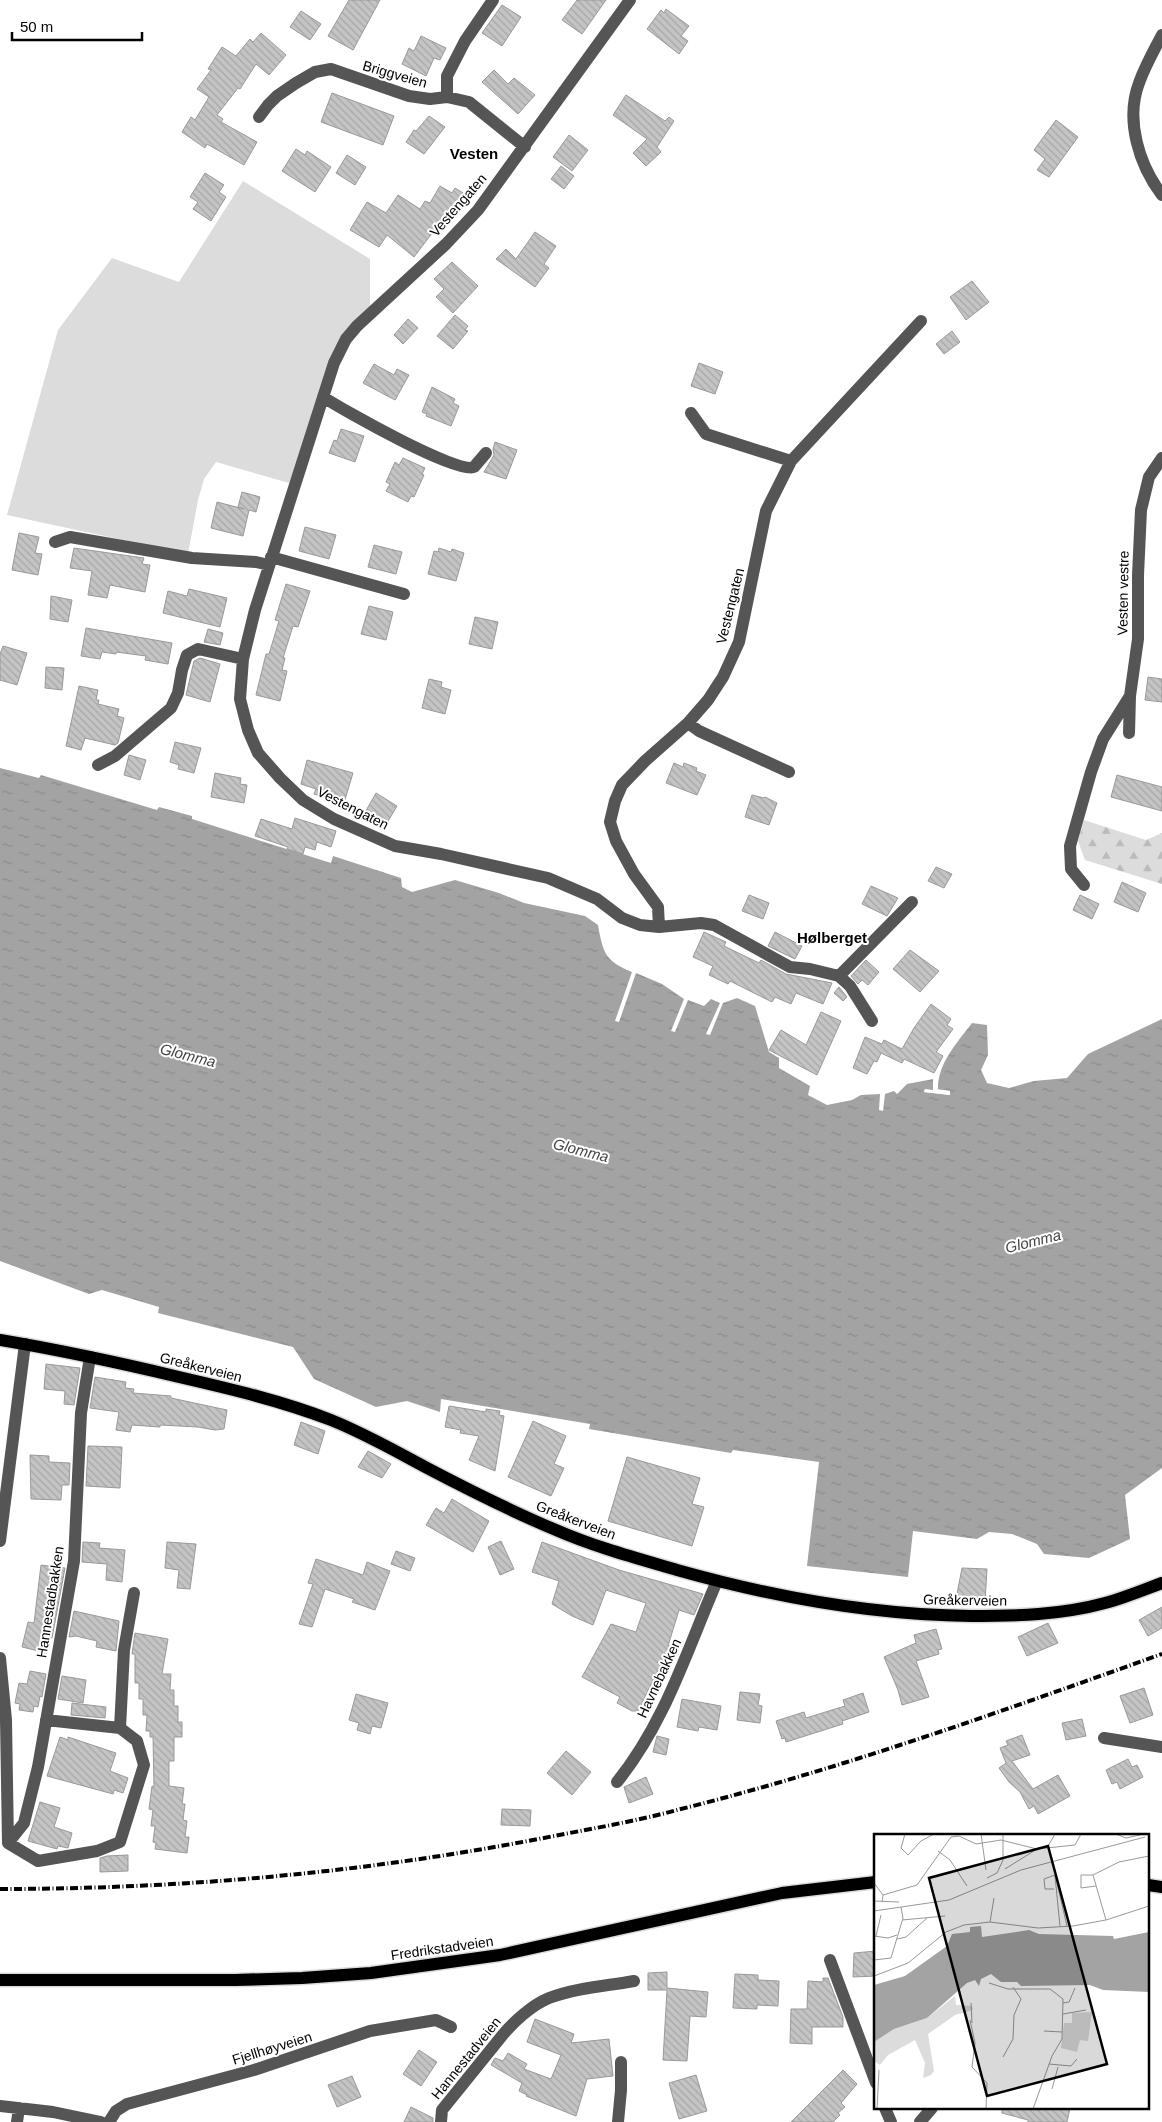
<svg xmlns="http://www.w3.org/2000/svg" width="1162" height="2122" font-family="Arial,sans-serif">
<style>
.green{fill:#dcdcdc}
.forest{fill:url(#forest-firs)}
.water{fill:url(#water-ripples)}
.pier{fill:#fff}
.building{fill:url(#building-back-hatch);stroke:#999}
.lines{fill:none;stroke-linecap:round;stroke-linejoin:round}
.major-casing{stroke:#dbdbdb;stroke-width:15}
.minor{stroke:#555;stroke-width:12}
.major{stroke:#000;stroke-width:12}
.rail{stroke:#000;stroke-width:4;stroke-dasharray:8 2.5 1 2.5;stroke-linecap:butt}
.labels{text-anchor:middle;dominant-baseline:central;stroke-width:4;stroke-linejoin:round;paint-order:stroke}
.street-label{font-size:14px;fill:#000;stroke:#fff}
.neighbourhood-label{font-size:15px;font-weight:bold;fill:#000;stroke:#fff}
.water-label{font-size:15px;font-style:italic;fill:#444;stroke:#fff}
.inset-road{fill:none;stroke:#999;stroke-width:1}
.view{fill:#000;fill-opacity:0.15;stroke:#000;stroke-width:2.5}
.inset-edge{fill:none;stroke:#000;stroke-width:2.5}
</style>
<defs>
<pattern id="forest-firs" width="22" height="20" patternUnits="userSpaceOnUse" patternTransform="scale(1.25)"><rect width="22" height="20" fill="#dcdcdc"/><path d="M5 1l3.5 6h-7zM16 11l3.5 6h-7z" fill="#bbb"/></pattern>
<pattern id="water-ripples" width="26" height="14" patternUnits="userSpaceOnUse" patternTransform="scale(1.25)"><rect width="26" height="14" fill="#a3a3a3"/><path d="M2 4q2-2 4 0t4 0M15 11q2-2 4 0t4 0" fill="none" stroke="#8b8b8b"/></pattern>
<pattern id="building-back-hatch" width="6" height="6" patternUnits="userSpaceOnUse" patternTransform="scale(1.25)"><rect width="6" height="6" fill="#c4c4c4"/><path d="M-1 5l2 2M0 0l6 6M5-1l2 2" fill="none" stroke="#a7a7a7"/></pattern>
</defs>
<rect width="100%" height="100%" fill="#fff"/>
<path class="green" d="M243,181l127,78v55l-36,49 -45,120 -73,-21 -12,17 -6,21 -10,54 -181,-39 51,-185 54,-72 67,24z"/>
<path class="forest" d="M1084,820l62,20 16,-7v51l-77,-24 -7,-19z"/>
<path class="water" d="M0,768l39,10 2,-3 116,35 2,-3 33,9v3l139,44 2,-7 68,22 1,9 10,5 43,-12 44,13 25,10 61,13 13,9c5,28 7,36 34,47l-17,49 4,1 17,-49 26,11 22,15 -13,32 4,1 13,-32 16,6 7,-7 9,4 -14,31 4,1 13,-32 14,-5 18,8 14,46 10,6v10l31,18 -2,9 19,10 25,-5 9,-5 19,-1 -1,16 4,1 2,-17 9,-3 3,3 10,-10 26,-5v11l-8,-1 -1,3 26,3v-4l-12,-1c-1,-26 19,-47 34,-67l15,2 1,30 -7,15 6,13 22,5 25,-7 33,-3 21,-24 74,-35v449l-37,27 5,44 -41,19 -45,-4 -7,-10 -25,-10 -23,-2 -12,7 -64,-8 -5,46 -101,-11 12,-104 -86,-12 -2,3 -142,-24 1,-5 -149,-25 -1,13 -33,-11 -31,6 -62,-28 -21,-32 -135,-34 1,-6 -57,-17 -13,4 -89,-33z"/>
<path class="pier" d="M937,1077l-1,12 14,2v4l-26,-3 1,-2h8v-12z"/>
<path class="building" d="M349,0h31l-27,50 -25,-14z
M577,0h29l-24,34 -20,-14z
M502,5l19,12 -19,29 -20,-13z
M666,9l23,17 -8,10 7,5 -9,13 -32,-25 14,-19 3,3z
M301,11l20,13 -11,16 -20,-13z
M261,33l25,22 -17,20 -13,-11 -16,25 -2,-1 -21,27 6,4 -2,3 36,20 -13,23 -37,-21 -2,4 -23,-16 9,-15 4,3 14,-23 -12,-8 14,-19 -3,-1 14,-22 14,9 14,-17 3,3z
M421,36l25,12 -6,12 -6,-2 -8,18 -24,-12 7,-16 5,3z
M494,70l14,14 6,-6 21,17 -17,19 -36,-32z
M332,93l62,23 -11,29 -62,-23z
M626,95l39,26 4,-4 5,4 -17,26 4,5 -15,14 -13,-13 14,-14 -34,-24z
M429,116l16,11 -21,27 -18,-12 8,-12 2,1z
M1056,120l22,17 -29,40 -12,-7 8,-11 -11,-9z
M569,135l19,15 -16,21 -19,-14z
M296,149l9,6 2,-4 24,16 -16,25 -33,-21z
M347,155l19,12 -11,18 -19,-12z
M561,166l13,10 -10,13 -13,-10z
M205,173l19,12 -5,7 7,5 -15,24 -18,-12 5,-7 -8,-5z
M440,186l12,7 3,-5 13,8 -8,14 -2,-2 -5,8 -5,-3 -10,16 -2,-1 -22,29 -27,-22 -8,12 -29,-17 17,-28 19,11 12,-18 22,14 5,-8 5,2z
M535,232l21,14 -12,18 5,4 -14,19 -39,-28 10,-10 10,10z
M452,262l26,24 -25,27 -17,-16 8,-8 -10,-10z
M972,281l17,21 -23,18 -16,-23z
M455,315l13,11 -3,4 3,1 -15,18 -16,-13z
M408,319l10,9 -15,16 -9,-9z
M952,331l8,11 -16,12 -8,-10z
M699,363l24,9 -8,22 -24,-8z
M374,364l20,11 3,-6 12,6 -14,25 -32,-17z
M432,387l23,12 -2,4 6,3 -8,20 -25,-10 1,-2 -5,-2z
M341,429l23,7 -9,26 -26,-9 5,-13 3,1z
M495,442l22,8 -11,29 -22,-7 10,-17 -1,-6z
M403,458l22,10 -3,6 2,1 -10,22 -3,-1 -3,6 -22,-11 4,-7 -4,-2 9,-20 4,3z
M242,492l18,5 -4,15 -7,-2 -6,26 -32,-8 6,-26 27,7 -6,-2z
M305,527l31,8 -7,24 -30,-8z
M19,533l20,4 -4,16 7,1 -4,21 -26,-5z
M374,545l28,7 -6,22 -28,-7z
M74,548l70,10 -2,6 8,1 -5,27 -35,-7 -3,13 -19,-3 4,-24 -22,-3z
M439,548l12,4 1,-3 12,4 -8,28 -28,-7 6,-23 4,1z
M286,584l24,7 -12,36 -5,-1 -10,32h2l-3,12 5,1 -7,30 -24,-6 10,-41h3l10,-33 -4,-1z
M189,589l38,9 -7,29 -57,-14 5,-22 19,5z
M51,596l21,4 -4,22 -18,-3z
M369,606l24,6 -7,28 -25,-6z
M475,617l23,5 -6,27 -23,-5z
M86,628l86,15 -4,21 -23,-4 1,-4 -30,-4v2l-14,-2 -2,7 -19,-3z
M208,629l15,4 -3,12 -16,-3z
M3,646l24,7 -10,32 -17,-5v-26z
M200,658l20,6 -10,38 -24,-7 8,-34z
M46,667l18,1 -2,22 -17,-2z
M1148,677l14,2v23l-17,-2z
M429,679l13,3 -1,5 10,3 -6,24 -23,-6z
M79,686l19,4 -2,10h3l-1,4 21,5 -2,7 7,2 -6,25 -3,2 -30,-7 -4,12 -15,-4z
M175,742l26,6 -7,25 -16,-4 1,-4 -9,-3z
M129,755l17,5 -6,20 -16,-5z
M307,760l46,13 -9,30 -30,-9 2,-5 -15,-5z
M674,763l9,4 1,-4 13,5 -1,3 10,4 -9,20 -31,-12z
M215,773l26,5 -1,6 7,1 -3,18 -33,-6z
M1117,775l45,12v24l-51,-14z
M376,793l21,13 -13,22 -21,-12z
M752,795l12,3 1,-1 12,6 -8,22 -24,-8z
M295,818l41,13 -5,16 -14,-5 -2,8 -10,-3 -2,7 -16,-5 1,-2 -33,-11 6,-17 31,10z
M936,867l16,7 -8,14 -16,-7z
M1122,882l24,11 -8,19 -24,-10z
M871,886l27,12 -11,18 -25,-12z
M749,895l20,8 -6,16 -21,-8z
M1080,895l19,9 -7,15 -19,-9z
M704,932l22,10 -2,4 35,17 2,-3 25,14 46,9 -9,21 -27,-11 -5,11 -16,-7 -3,5 -42,-21 -2,3 -19,-9 4,-9 -20,-9z
M775,932l27,14 -7,13 -27,-13z
M910,950l29,21 -19,21 -27,-23z
M866,960l13,12 -11,13 -6,-5 -4,4 -7,-8z
M839,987l8,10 -4,4 -9,-8z
M931,1004l20,15 -4,6 6,4 -17,23 7,4 -9,17 -30,-14 -2,4 -21,-10 -4,9 -3,-1 -7,13 -14,-6 12,-31 17,7 2,-4 18,9 12,-21z
M821,1012l20,9 -24,54 -48,-25 12,-20 25,15z
M46,1364l34,4 -6,37 -10,-1 1,-13 -21,-2z
M95,1377l31,5 -1,6 9,1 -1,4 38,3v2l56,12 -3,19 -9,1 -17,-3 -38,-2v2l-28,-2 -2,7 -14,-2 3,-18 -29,-4z
M449,1406l37,6v-3l14,2 -1,4 5,1 -9,55 -26,-11 10,-24 -19,-3 1,-3 -16,-3z
M533,1421l33,15 -12,28 10,4 -13,28 -43,-19z
M301,1422l24,9 -7,23 -24,-9z
M88,1446l34,1 -2,41 -34,-2z
M368,1451l23,13 -9,14 -24,-11z
M30,1455l19,1v6l21,1 -1,22h-7l-1,15 -30,-1z
M627,1457l73,21 -8,26 12,3 -12,39 -84,-25z
M452,1499l37,22 -16,31 -47,-27 10,-17 8,5z
M501,1541l13,28 -14,6 -12,-28z
M83,1542l17,1 -1,5 26,2 -3,32 -16,-2 1,-16 -25,-2z
M167,1542l29,2 -6,45 -13,-1 2,-18 -14,-2z
M542,1542l77,28 84,24 -9,21 -15,-5 -11,36h2l-32,65h-6l-15,-8 3,-6 -38,-20 29,-53 25,8 10,-29 -40,-13 -13,35 -21,-9 -20,-12 7,-23 -27,-9z
M396,1551l19,7 -5,13 -19,-7z
M316,1559l47,16 4,-13 23,9 -15,39 -23,-8 2,-3 -29,-10 -13,38 -13,-3 14,-40 -5,-1z
M41,1565l24,3 -13,70h-2l-3,15 -25,-6 6,-25 6,1z
M962,1568l25,1 -2,32 -29,-2z
M1162,1607v21l-14,8 -9,-16z
M74,1611l45,10 -3,30 -20,-4 1,-6 -21,-5 -7,1z
M1048,1623l10,20 -31,13 -9,-19z
M936,1629l6,20 -4,1 1,4 -23,7 13,36 -27,8 -4,-15 -14,-33 32,-14 -2,-8z
M135,1633l33,6 -6,35h9l-1,16h4v16h4v16h4v15h-8v24h-5v25l15,2 -2,16h3l-2,16 4,1 -2,16h4l-2,16 -32,-4 1,-6 -3,-1 2,-16h-4l2,-16 -4,-1 3,-23 2,1 -1,-50h-3v-6h-4l1,-16h-4v-16h-4v-16h-4v-29h-3z
M30,1671l16,3 -4,23 -2,-1 -2,11 -4,-1 -1,6 -14,-2 1,-6 -5,-1 4,-20 8,1z
M62,1676l24,4 -3,23 -25,-4z
M1144,1688l9,27 -23,8 -10,-27z
M740,1692l20,2 -2,11 4,1 -2,17 -23,-3z
M863,1693l6,19 -27,9 1,3 -57,18 -1,-4 -3,1 -6,-18 28,-9 2,6 39,-12 -2,-6z
M356,1694l32,9 -7,25 -9,-2 -2,8 -13,-4 2,-7 -10,-3z
M682,1699l39,7 -4,24 -18,-3 -1,4 -21,-4z
M72,1703l34,4 -1,11 -34,-3z
M1082,1719l4,17 -20,4 -4,-17z
M1022,1735l8,20 -18,6 21,28 25,-14 12,21 -32,18 -4,-8 -5,3 -9,-17 -11,-10 -10,-14 7,-5 -6,-15 8,-3 -2,-4z
M657,1736l12,3 -3,16 -13,-3z
M60,1737l8,3v-3l48,16 -6,18 18,7 -5,15 -9,-3 -1,4 -66,-18z
M566,1751l25,21 -19,23 -25,-22z
M1128,1759l4,8 5,-2 6,12 -23,12 -3,-7 -5,2 -6,-14z
M646,1777l7,17 -24,9 -5,-16z
M40,1802l20,6 -6,19 18,6 -4,15 -10,-2 -1,3 -29,-8z
M502,1809l29,1 -1,16 -29,-1z
M128,1855v16l-28,1v-14l7,-2z
M876,1951v25l-23,1 1,-24z
M667,1972v16l41,4 -2,25 -16,-1 -3,45 -24,-1 4,-70h-19v-17z
M735,1974l23,1v5l21,1 -1,25 -21,-1v4l-24,-1z
M823,1978h5l15,39v10h-31v17l-22,-1 1,-34h16l1,-28 15,1z
M535,2019l39,15 -3,9 38,-4 4,37 -26,3 -11,37 -50,-20 1,-1 -8,-4 3,-8 -31,-18 4,-7 8,3 5,-8 19,11 -3,5 27,10 10,-24 -34,-13z
M419,2050l18,12 -16,24 -18,-12z
M843,2070l14,14 -16,19 4,4 -7,6 2,2 -7,7h-42z
M696,2075l11,36 -28,8 -10,-36z
M352,2076l9,21 -24,10 -9,-22z
M411,2107l22,11v4h-29z
M1002,2108h68l-3,14h-39v-2l-26,-7z"/>
<g class="lines">
<defs>
<path id="major" d="M0,1340c60,10 120,23 179,37 52,12 103,24 152,43 35,14 66,32 98,49 42,22 84,43 127,61 39,17 80,28 121,40 96,27 195,45 294,46 45,0 90,-1 134,-13 19,-5 38,-13 57,-20
M1148,1885l14,2
M0,1980h235l67,-2 69,-5 129,-18 282,-62 94,-11"/>
</defs>
<use href="#major" class="major-casing"/>
<path class="minor" d="M630,0l-152,210 -32,34 -89,82 -11,13 -12,24 -79,247 -12,49 -3,40 8,31 10,23 22,25 23,22 31,19 61,27 46,8 107,24 49,21 25,19 18,7 19,2 42,-4 13,2 76,42 20,2 29,7 11,10 22,35
M1162,35c-8,15 -17,31 -23,48 -14,37 0,82 23,112
M447,97v-21l18,-35 28,-41
M259,117l9,-12 9,-9 19,-13 19,-11 16,-3 78,27 21,3 17,-2 22,5 56,45
M323,397c20,13 135,78 151,70l12,-14
M691,413l15,21 85,27
M55,542l15,-5 122,21 64,4 13,3
M271,557l133,37
M688,723l11,8 90,41
M1129,733l1,-37 8,-57v-64l3,-65 8,-33 13,-19
M98,765l17,-9 56,-48 7,-15 4,-23 5,-15 11,-6 45,10
M1084,885l-13,-16 -1,-23 21,-74 12,-33 27,-43
M659,927l-1,-20 -24,-33 -18,-33 -6,-19 5,-21 7,-16 23,-24 43,-38 20,-23 15,-23 16,-35 27,-131 25,-50 130,-140
M839,976l73,-74
M0,1541l25,-197
M0,1658l6,62 2,123 30,18 59,-10 23,-9 24,-77 -7,-24 -17,-13 -74,-8
M120,1728l4,-78 10,-57
M1104,1738l58,9
M617,1782c48,-59 70,-132 100,-201
M8,1843l16,-20 14,-56 36,-206 7,-148 9,-56
M830,1960l46,123
M0,2106l53,6 48,10
M885,2108l6,14
M17,2122l2,-14
M109,2122l7,-11 11,-7 127,-34 116,-39 66,-11 15,7
M441,2122l1,-12 59,-73c12,-15 31,-32 48,-39 26,-10 57,-12 85,-17
M618,2122l3,-32v-28
M920,2122l12,-14"/>
<use href="#major" class="major"/>
<path class="rail" d="M0,1889c186,0 371,-17 554,-53 41,-8 83,-15 123,-26 165,-41 325,-99 485,-156"/>
</g>
<g class="labels">
<g class="street-label">
<text transform="translate(395 74) rotate(16)">Briggveien</text>
<text transform="translate(458 205) rotate(-49)">Vestengaten</text>
<text transform="translate(1123 593) rotate(-89)">Vesten vestre</text>
<text transform="translate(730 606) rotate(-76)">Vestengaten</text>
<text transform="translate(353 808) rotate(27)">Vestengaten</text>
<text transform="translate(201 1367) rotate(14)">Greåkerveien</text>
<text transform="translate(576 1520) rotate(21)">Greåkerveien</text>
<text transform="translate(965 1600) rotate(1)">Greåkerveien</text>
<text transform="translate(50 1602) rotate(-81)">Hannestadbakken</text>
<text transform="translate(659 1678) rotate(-65)">Havnebakken</text>
<text transform="translate(442 1948) rotate(-8)">Fredrikstadveien</text>
<text transform="translate(272 2048) rotate(-17)">Fjellhøyveien</text>
<text transform="translate(466 2058) rotate(-51)">Hannestadveien</text>
</g>
<g class="neighbourhood-label">
<text x="474" y="153">Vesten</text>
<text x="832" y="937">Hølberget</text>
</g>
<g class="water-label">
<text transform="translate(188 1055) rotate(14)">Glomma</text>
<text transform="translate(581 1150) rotate(14)">Glomma</text>
<text transform="translate(1033 1241) rotate(-14)">Glomma</text>
</g>
</g>
<g transform="translate(874 1834)">
<rect width="275" height="275" fill="#fff"/>
<path d="M218,178l-4,29 -8,-1 -3,12 -16,-4 3,-25h8v-10z" fill="#dcdcdc"/>
<path d="M81,162l1,9 16,1 1,4 -18,5 -27,19 6,37 -3,4 -8,3 2,-15 -10,-23 -27,15 -8,10 -6,-4v-19l20,-13 33,-11z" fill="#dcdcdc"/>
<path d="M107,92l1,11 47,-7 10,4 74,2 1,3 35,-7v60l-46,-2 -13,-5 -69,1 -4,-4h-16l-10,-8 -10,5 -2,7 -4,-6 -8,3 -40,35 -33,11 -20,13v-57l31,-9 42,-30 5,-12 18,-2v-5z" fill="#a3a3a3"/>
<path class="inset-road" d="M31,0l-4,14 7,7 13,-14 13,-7M107,0l5,36M242,0l10,4 18,-4M173,14l8,-14M64,17l12,9 17,26M131,35l32,-20M219,41h-12v13l15,-2M181,42l5,50M113,44l10,-5 6,-13v-26M0,49l9,12 -1,7M180,55h-9l-1,-10 11,-4 12,51M9,61l34,-10 34,-48 8,-1 17,8 25,-4 36,9 38,-4 6,-11M0,67l25,1M0,77l75,-11 72,-30 124,-33M28,86l43,-4M232,86l-13,-45 26,-13 30,-6M116,88l4,-24M0,102l14,2 9,-3M2,102l5,-21M23,105l9,-2 21,-19M0,126l17,-2 12,-40 -2,-11M0,142l34,-13 38,-31 18,-7 26,-3 48,6 35,-2 33,-6 43,-14M115,149l19,6h42l13,10 -1,40 -10,17 -19,53M97,169l1,20M189,169l6,-1 6,-14M189,180l23,-4M96,186l5,23 -3,24 15,16 -1,26M170,197l18,1M129,223l10,-18 1,-24 7,-16 -8,-12M175,230l22,2 6,-7M178,255l6,-22M3,275l2,-39"/>
<path class="view" d="M174,12l59,218 -120,32 -58,-218z"/>
<rect width="275" height="275" class="inset-edge"/>
</g>
<path d="M12 32v8h130v-8" fill="none" stroke="#000000" stroke-width="2.5"/>
<text x="20" y="32" font-size="15" fill="#000000" stroke="#ffffff" stroke-width="4" paint-order="stroke">50 m</text>
</svg>
